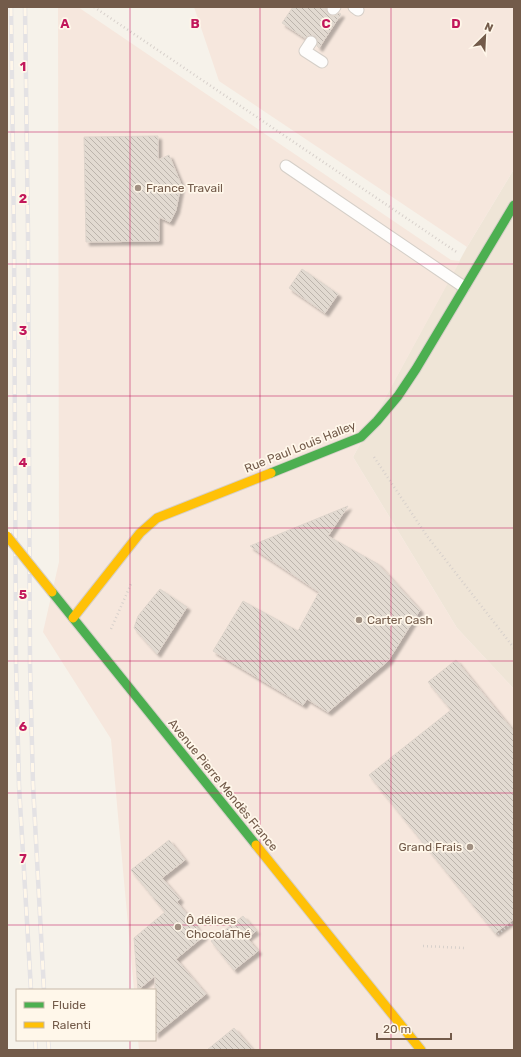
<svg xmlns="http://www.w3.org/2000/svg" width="521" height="1057" font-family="Rubik,sans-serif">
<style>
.residential{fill:#efe5d7}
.commercial{fill:#f6e7dd}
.building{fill:url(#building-back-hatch);stroke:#dfd5cc;filter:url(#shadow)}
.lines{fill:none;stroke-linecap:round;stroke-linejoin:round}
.lane-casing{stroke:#d5cfc8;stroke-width:13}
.fast-casing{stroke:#d6cfc8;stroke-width:11}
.slow-casing{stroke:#d6cfc8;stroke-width:11}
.path{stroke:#d7d0cb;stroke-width:2.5;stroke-dasharray:1 3;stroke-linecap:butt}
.lane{stroke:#fefdfc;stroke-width:11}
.fast{stroke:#4caf50;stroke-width:9}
.slow{stroke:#ffc107;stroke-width:9}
.rail-casing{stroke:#e4e2e4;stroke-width:4.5}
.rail{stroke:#fff7ea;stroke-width:3;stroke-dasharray:9;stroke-linecap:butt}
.slow-bridge-casing{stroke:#d6cfc8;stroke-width:11;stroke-linecap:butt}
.slow-bridge{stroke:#ffc107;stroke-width:9}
.grid{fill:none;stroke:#c2185b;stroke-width:1;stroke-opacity:0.55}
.poi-dot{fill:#a19082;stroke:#fff7ea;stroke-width:1.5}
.labels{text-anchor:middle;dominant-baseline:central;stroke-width:3.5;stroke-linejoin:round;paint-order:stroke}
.poi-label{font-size:12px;fill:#735b4a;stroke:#fff7ea;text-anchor:start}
.street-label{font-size:12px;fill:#735b4a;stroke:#fff7ea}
.grid-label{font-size:13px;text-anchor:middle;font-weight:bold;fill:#c2185b;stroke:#fff7ea;stroke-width:3.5;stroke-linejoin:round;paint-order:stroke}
</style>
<defs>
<pattern id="building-back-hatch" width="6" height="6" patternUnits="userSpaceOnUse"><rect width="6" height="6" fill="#e2dad1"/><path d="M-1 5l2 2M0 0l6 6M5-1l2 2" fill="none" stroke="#bcb4ac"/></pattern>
<filter id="shadow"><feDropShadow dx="3.5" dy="3.5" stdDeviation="1" flood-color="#0004"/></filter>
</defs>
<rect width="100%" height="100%" fill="#f6f2ea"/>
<path class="residential" d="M514,169v520l-57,-61 -104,-171 114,-210z"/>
<path class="commercial" d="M58,7h20l373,253 9,1 -107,196 104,171 57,61v361h-375l-1,-10h17v-50h-21l-23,-251 -68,-107 16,-70z
M194,7h320v162l-47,78 -248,-166z"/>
<path class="building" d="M293,7h33v4l5,5h4l4,-3 2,1 -22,34 -2,-2v-7l-2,-3h-7l-3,2 -23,-15z
M158,136v24l11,-5 12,29 -5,26 -6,12 -11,-5v24l-73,1 -2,-105z
M302,269l36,25 -13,19 -36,-25z
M348,506l-20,30 50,28 42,46 -32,51 -60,51 -21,-13 -4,6 -90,-54 30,-50 55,30 21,-39 -69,-46z
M160,589l27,18 -30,47 -23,-26 4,-12z
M456,660l58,72v187l-19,14 -126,-158 82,-65 -23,-28z
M169,840l16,20 -23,18 18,21 -3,3 27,34 -28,23 30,35 -51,41v-59l-17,14 -4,-52 31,-26 -34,-42z
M243,916l13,15 -9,7 11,13 -24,19 -23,-29z
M234,1028l19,22h-46z"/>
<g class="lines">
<defs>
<path id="lane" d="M354,7l4,3
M333,9l2,-2
M311,42l-6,9 17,11
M286,166l178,121"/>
<path id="fast" d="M271,473l90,-36 16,-16 21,-25 18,-27 98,-164
M52,592l204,253"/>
<path id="slow" d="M73,618l67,-85 17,-15 114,-45
M256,845l165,205"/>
</defs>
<use href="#lane" class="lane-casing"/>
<use href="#fast" class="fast-casing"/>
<use href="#slow" class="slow-casing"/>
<path class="path" d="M94,7l364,246
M374,457l53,79 87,112
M111,629l20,-45
M498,934l16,-13
M423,946l42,2"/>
<use href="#lane" class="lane"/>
<use href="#fast" class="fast"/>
<use href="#slow" class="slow"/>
<defs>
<path id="rail" d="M11,7l3,228 2,430 3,121 12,204
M25,7l3,227 2,431 3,120 11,205
M35,1040l1,10
M48,1040l1,10"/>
</defs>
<use href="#rail" class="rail-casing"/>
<use href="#rail" class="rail"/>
<defs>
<path id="slow-bridge" d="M7,536l45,56"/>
</defs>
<use href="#slow-bridge" class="slow-bridge-casing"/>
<use href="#slow-bridge" class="slow-bridge"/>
</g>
<path class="grid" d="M130,7v983M260,7v1043M391,7v1043M7,132h507M7,264h507M7,396h507M7,528h507M7,661h507M7,793h507M7,925h507M130,1040v10"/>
<g class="poi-dot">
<circle cx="138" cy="188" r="4"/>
<circle cx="359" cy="620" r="4"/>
<circle cx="470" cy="847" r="4"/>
<circle cx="178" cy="927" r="4"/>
</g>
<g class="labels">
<g class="poi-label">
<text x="146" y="188">France Travail</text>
<text x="367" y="620">Carter Cash</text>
<text x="462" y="847" text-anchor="end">Grand Frais</text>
<text x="186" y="920">Ô délices<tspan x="186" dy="14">ChocolaThé</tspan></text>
</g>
<g class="street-label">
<text transform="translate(300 447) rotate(-22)">Rue Paul Louis Halley</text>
<text transform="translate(223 785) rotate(51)">Avenue Pierre Mendès France</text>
</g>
</g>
<g class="grid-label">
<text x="65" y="28">A</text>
<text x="195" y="28">B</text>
<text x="326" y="28">C</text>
<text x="456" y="28">D</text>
<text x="23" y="71">1</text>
<text x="23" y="203">2</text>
<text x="23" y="335">3</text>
<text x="23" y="467">4</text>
<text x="23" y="599">5</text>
<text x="23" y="731">6</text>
<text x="23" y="863">7</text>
</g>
<rect width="521" height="1057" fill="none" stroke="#735b4a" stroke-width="16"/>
<rect x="16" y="989" width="140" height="52" fill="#fff7ea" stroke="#c7b9aa"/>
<rect x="24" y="1002" width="20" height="6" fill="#4caf50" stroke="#c7b9aa"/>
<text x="52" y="1009" font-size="12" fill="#735b4a">Fluide</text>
<rect x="24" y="1022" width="20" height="6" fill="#ffc107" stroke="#c7b9aa"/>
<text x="52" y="1029" font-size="12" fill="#735b4a">Ralenti</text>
<g transform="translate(485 36) rotate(24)" stroke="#fff7ea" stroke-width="3" paint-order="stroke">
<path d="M0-3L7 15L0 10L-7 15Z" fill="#735b4a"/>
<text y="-6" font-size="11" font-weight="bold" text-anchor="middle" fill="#735b4a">N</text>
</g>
<path d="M377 1033v6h74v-6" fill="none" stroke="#735b4a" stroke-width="2"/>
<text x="383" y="1033" font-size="12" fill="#735b4a" stroke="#fff7ea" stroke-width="3" paint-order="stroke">20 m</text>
</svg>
